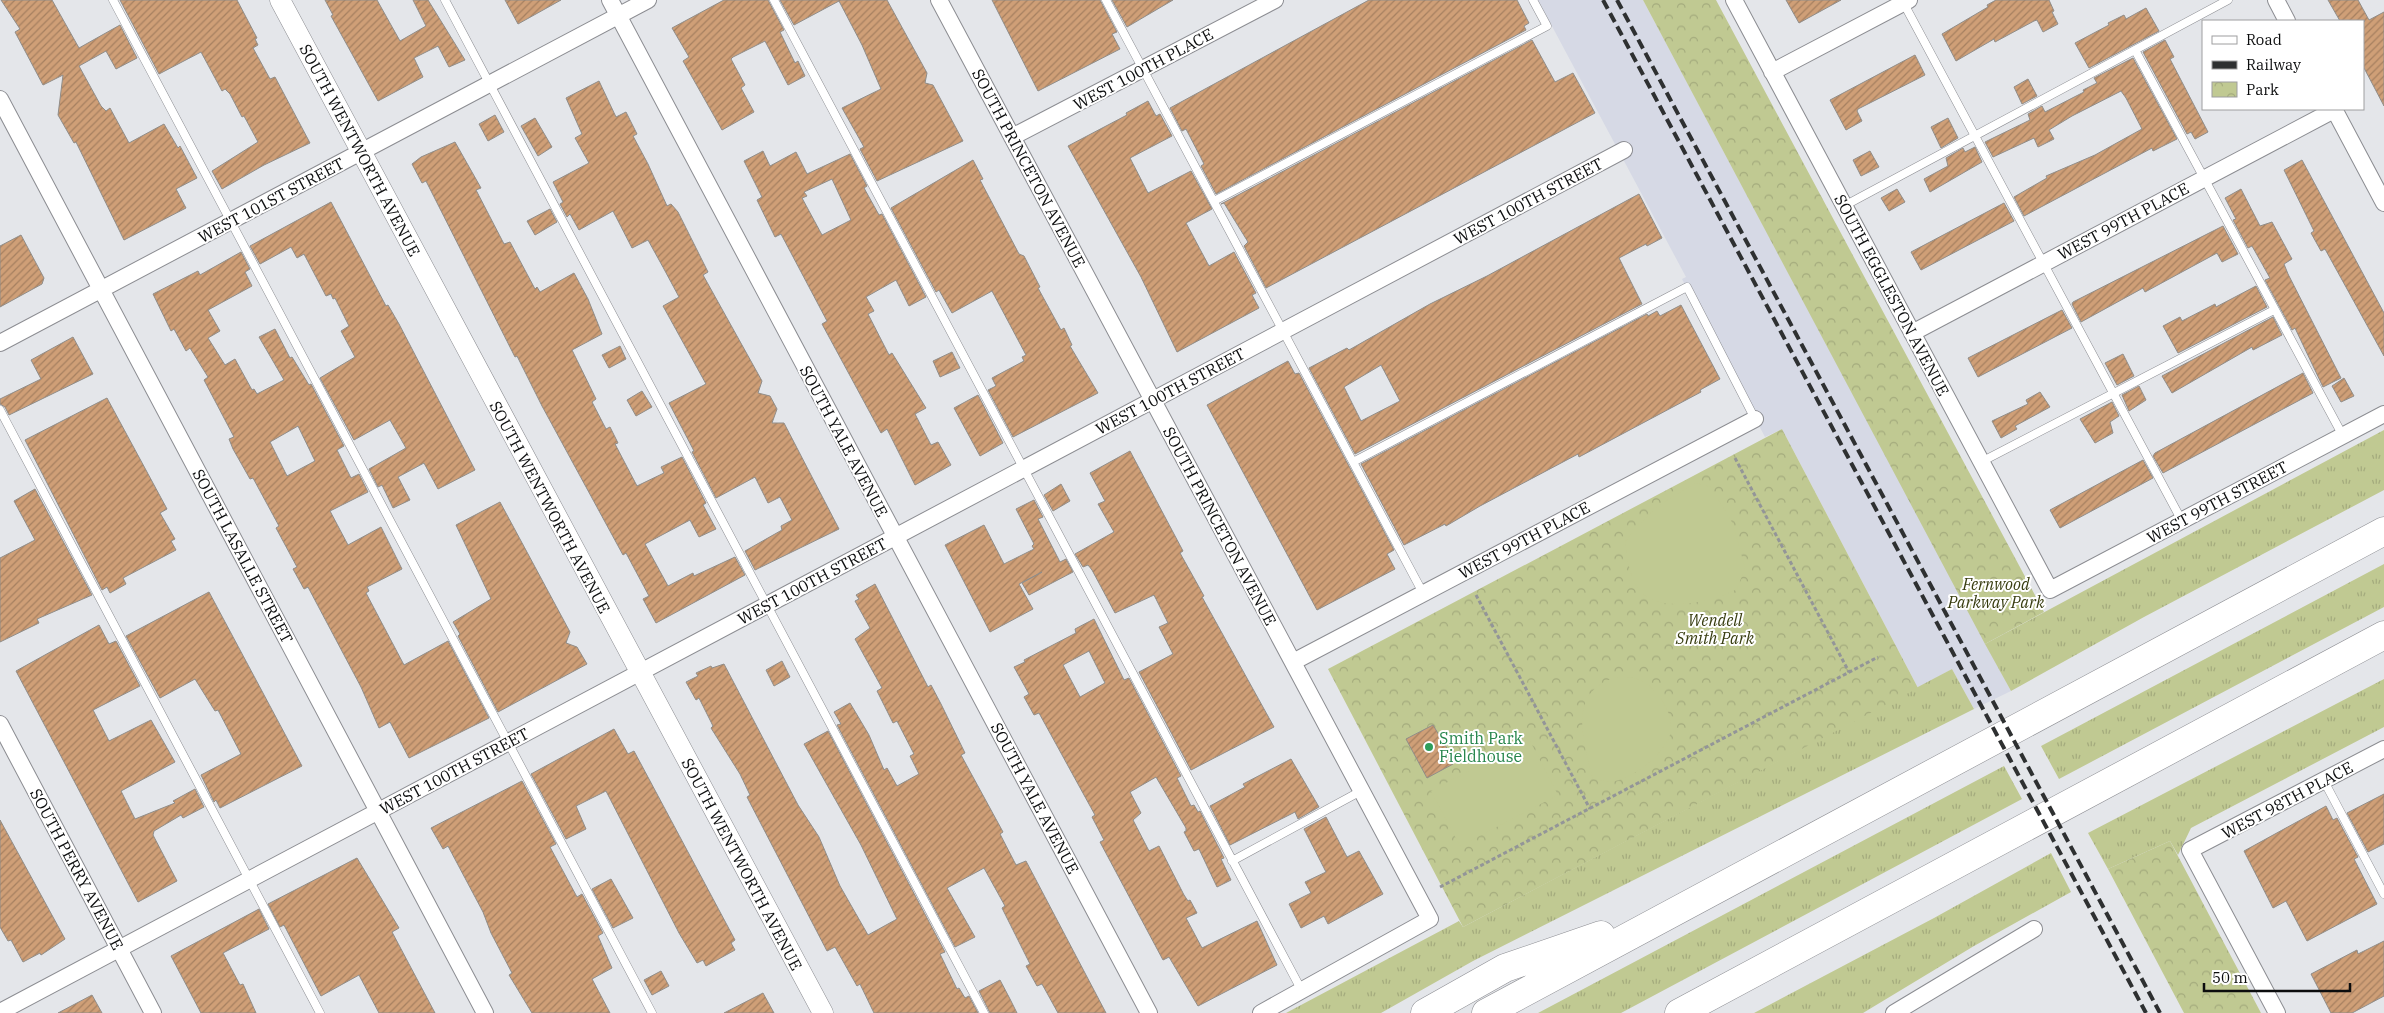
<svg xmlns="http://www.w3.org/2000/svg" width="2384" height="1013" font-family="'IBM Plex Serif',serif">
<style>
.built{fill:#d6d9e5}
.grass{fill:url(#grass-tufts)}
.park{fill:url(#park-crowns)}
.pitch{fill:#c0c992}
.building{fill:url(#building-hatch);stroke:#908d89;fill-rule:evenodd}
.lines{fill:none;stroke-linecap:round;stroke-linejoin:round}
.service-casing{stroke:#8c8d92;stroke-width:9}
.minor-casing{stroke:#8c8d92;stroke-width:18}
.tertiary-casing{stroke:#8c8d92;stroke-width:21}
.motorway-casing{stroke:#8c8d92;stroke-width:29}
.path{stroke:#939598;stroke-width:3;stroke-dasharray:4 2.5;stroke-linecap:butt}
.service{stroke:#fff;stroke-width:8}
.minor{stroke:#fff;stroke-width:16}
.tertiary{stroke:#fff;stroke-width:20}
.motorway{stroke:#fff;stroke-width:28}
.rail{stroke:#2e3031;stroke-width:4;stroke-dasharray:10 5;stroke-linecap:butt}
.leisure-dot{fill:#2e9e5b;stroke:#fff;stroke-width:2}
.labels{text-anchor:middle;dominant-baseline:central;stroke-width:4;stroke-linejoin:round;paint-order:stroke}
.street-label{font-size:16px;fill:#0c0d0e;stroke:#fff}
.park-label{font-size:16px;font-style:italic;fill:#383d10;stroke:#fff}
.leisure-label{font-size:16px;fill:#27864d;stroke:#fff;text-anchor:start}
</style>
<defs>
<pattern id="grass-tufts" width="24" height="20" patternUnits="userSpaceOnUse" patternTransform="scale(1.25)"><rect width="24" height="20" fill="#c0c992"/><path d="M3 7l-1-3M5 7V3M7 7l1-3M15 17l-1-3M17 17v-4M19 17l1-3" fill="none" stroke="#a4ab7d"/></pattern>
<pattern id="park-crowns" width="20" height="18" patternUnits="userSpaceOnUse" patternTransform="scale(1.25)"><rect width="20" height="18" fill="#c0c992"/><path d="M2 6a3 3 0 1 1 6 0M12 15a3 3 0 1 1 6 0" fill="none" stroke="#a4ab7d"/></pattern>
<pattern id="building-hatch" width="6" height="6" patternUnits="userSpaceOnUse" patternTransform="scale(1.25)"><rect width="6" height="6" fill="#cf9f77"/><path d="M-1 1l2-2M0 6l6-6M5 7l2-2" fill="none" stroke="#a68060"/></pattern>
</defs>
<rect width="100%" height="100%" fill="#e4e6ea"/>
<path class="built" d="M1538,0h105l368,691 -37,18 -22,-40 -34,19 -136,-259 -17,8 -83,-158 4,-2z"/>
<path class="grass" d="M2384,430v60l-240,127 -133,74 -26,-47z
M2384,564v43l-325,172 -18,-33z
M1952,669l22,40 -501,252 -92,52h-95l173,-92 4,6z
M2384,679v48l-193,101 -13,27 -8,-14 -62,28 -20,-36z
M2004,766l18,33 -401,214h-83z
M2051,853l20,39 -97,54 -111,67h-109l180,-95z"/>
<path class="park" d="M1643,0h73l328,612 -59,32z
M1782,429l136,259 -455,239 -135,-258z
M2170,841l91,172h-77l-76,-144z"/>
<path class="pitch" d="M1696,483l15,4 22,37 12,44 -8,21c-24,13 -81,27 -100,-2 -8,-13 -10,-30 -12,-45 22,-30 39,-41 71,-59z
M1618,677c6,0 14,0 19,2 19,6 39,35 33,56 -7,20 -35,42 -55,46 -6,2 -15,-1 -22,-2 -10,-38 -27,-89 25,-102z
M1529,739l29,56 -98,51 -29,-55z"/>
<path class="building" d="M1,0h51l27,48 41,-23 17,33 -21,11 -10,-18 -27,15 22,40 5,5 4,-3 19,35 35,-19 14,24 2,-2 17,32 -21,11 10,19 -62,32 -48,-98 -2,1 -16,-28 5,-40 -20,10 -28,-53 5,-3z
M120,0h117l20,38 -2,1 3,6 -5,3 17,31 5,-2 35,66 -46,22 -42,24 -10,-18 46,-29 -14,-26 -2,1 -12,-23 -5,-5 -3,2 -21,-39 -42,22z
M325,0h52l23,41 26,-15 -13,-26h15l37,60 -16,7 -11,-21 -24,12 9,19 -45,24 -47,-85 2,-1z
M505,0h56l-43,24z
M724,0h44l16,30 -4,2 15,31 3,-2 7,15 -17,9 -23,-44 -32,16 -2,2 14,26 -4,3 13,24 -32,18 -39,-69 6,-4 -17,-29z
M780,0h107l40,73 -2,10 8,2 30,56 -86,40 -17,-32 4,-2 -22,-39 39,-19 -19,-44 -23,-44 -45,24z
M992,0h108l17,32 -5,2 8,15 -82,42z
M1112,0h61l-46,27z
M1369,0h148l12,23 -5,3 2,4 -310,164 -15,-28 3,-2 -4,-8 -14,-27 -4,2 -12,-23z
M1786,0h55l-42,23z
M1996,0h53l5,11 -2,1 6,12 -15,8 -6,-12 -3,1 -39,21 -1,-3 -38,22 -14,-27 46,-27 -1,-2z
M2328,0h30l11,20 15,-8v94l-21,-40v-43l2,-2h-25z
M2146,8l13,23 -70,37 -14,-25 34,-18 -1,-2 16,-8 2,4z
M1532,40l23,42 18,-9 22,40 -329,175 -22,-42 4,-4 -24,-39 -3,1z
M2165,40l9,17 -4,2 38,73 -13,7 -4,-7 -4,2 -44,-82z
M1915,55l10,20 -67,34 -1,2 5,10 -16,9 -16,-30z
M2133,58l44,81 -24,12 -1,-3 -128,68 -10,-19 33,-19 -1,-2 49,-21 47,-26 -16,-31 -5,-7 -49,25 -23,14 5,9 -16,8 -4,-9 -41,19 -8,-15 45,-22 -2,-6 14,-8 3,6 39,-20 -1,-2 14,-7 -3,-5z
M2028,79l9,17 -15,8 -8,-17z
M599,81l17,36 10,-5 11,22 -4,2 15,28 19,42 4,-2 7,8 30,60 -5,3 59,106 -4,12 12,3 7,13 -5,14h12l55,106 -84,41 -10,-19 37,-21 -1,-4 11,-6 -12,-23 -12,6 -13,-26 -39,21 -24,-46 2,-1 -25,-48 37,-19 -43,-78 16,-9 -15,-28 -16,-29 -16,8 -19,-37 -34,19 -9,-16 -3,3 -7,-13 3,-2 -10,-20 36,-19 -14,-25 7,-4 -16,-36z
M1148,101l8,15 4,-2 12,22 -42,22 18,35 43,-22 21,38 -26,14 23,43 25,-14 22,41 -4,2 7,13 -82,44 -36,-75 -73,-131 59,-31 -1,-2z
M495,115l9,17 -16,9 -9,-17z
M535,118l17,29 -14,9 -17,-30z
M1948,118l10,20 -17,10 -10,-21z
M455,142l26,46 -5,2 28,54 6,-2 25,47 2,-2 3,5 34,-19 14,26 14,35 -30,16 24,49 -4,3 14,27 4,-2 8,16 -3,1 22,42 27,-13 -3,-6 21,-10 24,46 -3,2 13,24 -17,8 -9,-17 -45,24 23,42 25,-13 1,3 41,-19 10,18 -89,48 -13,-24 6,-3 -23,-43 -3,2 -81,-149 -25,-50 -2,1 -89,-176 -4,2 -10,-19 9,-7z
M1975,147l7,15 -52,30 -6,-13 24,-13 -2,-8 17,-10 2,4z
M763,151l7,15 26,-14 11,22 43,-20 17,32 -3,2 15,27 3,-1 44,83 -17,9 -13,-26 -30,17 8,14 -6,3 21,41 3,-2 34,55 -11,6 16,31 7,-3 13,23 -36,20 -28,-56 -6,4 -59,-109 5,-3 -46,-87 -6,3 -18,-37 5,-3 -18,-36zM832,179l19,41 -29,15 -20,-37 5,-2 -3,-4z
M1870,151l9,16 -18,9 -8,-16z
M973,160l10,19 -3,1 39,74 5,2 16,31 -2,1 23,42 3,-2 8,17 -2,1 28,47 -85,44 -25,-47 8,-4 -4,-8 32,-17 -2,-4 4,-2 -34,-64 -40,22 -13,-23 -3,2 -45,-84z
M2302,160l82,153v43l-59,-107 -4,2 -10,-18 3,-2 -30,-61z
M1897,189l8,13 -16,9 -8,-13z
M2241,189l19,37 12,-4 20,37 -8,5 4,10 53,104 -18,9 -28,-59 -3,2 -27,-50 5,-2 -18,-32 -4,2 -15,-28 3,-1 -11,-21z
M1639,194l23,44 -15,8 -1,-2 -27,14 23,46 -287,150 -46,-86 38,-20 2,2 81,-46 57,-28zM1381,365l19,36 -39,20 -17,-34z
M331,202l55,104 2,-1 11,19 76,146 -37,19 -14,-26 -26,14 12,23 -17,8 -11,-23 -4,2 -9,-18 37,-21 -16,-28 -36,20 -34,-62 35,-21 -14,-26 8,-5 -14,-28 -2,1 -2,-5 -5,2 -22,-42 -7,4 -6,-11 -31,17 -10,-18z
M2004,203l10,18 -93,49 -10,-18z
M550,209l7,13 -22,13 -8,-14z
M2223,226l15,28 -16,8 -5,-9 -72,39 -2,-4 -62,34 -9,-18 1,-2z
M21,235l23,43 -2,6 -42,23v-61z
M241,252l9,17 -5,3 7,14 -44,24 12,21 -12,7 17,27 10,-6 17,31 2,-1 3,5 27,-14 -25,-43 16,-8 15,29 2,-1 17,28 2,-1 33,62 -7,4 14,28 8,-4 9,18 -38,19 18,34 33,-18 21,42 -35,18 2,4 -3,2 38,72 44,-24 41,77 -80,40 -19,-36 -11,6 -18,-41 -53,-100 -4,2 -11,-20 4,-2 -21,-39 3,-2 -26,-48 -3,1 -17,-30 -4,-10 5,-2 -30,-57 4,-3 -18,-29 -4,3 -12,-22 -3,2 -18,-37 45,-23 2,4zM298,426l17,35 -28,15 -17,-34z
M2256,286l11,21 -89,46 -15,-27 17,-9 2,4 33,-17 1,3z
M1681,305l39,74 -20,11 1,2 -122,65 -1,-3 -98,52 -34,20 -1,-2 -41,21 -43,-81 286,-150 1,2 9,-5 3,5z
M2062,310l10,18 -94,49 -10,-19z
M2273,317l9,18 -29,15 -1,-3 -80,46 -10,-17z
M73,337l20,37 -84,41 -4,-8 -5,-3v-5l41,-20 -10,-19z
M620,346l6,13 -17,9 -7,-13z
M952,352l8,16 -20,9 -7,-16z
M2123,354l11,22 -17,9 -12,-22z
M1288,361l7,13 4,-1 95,177 -7,4 8,15 -78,41 -110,-205z
M2303,373l10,20 -150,80 -10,-17 2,-3z
M2344,378l10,18 -13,6 -9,-16z
M2139,386l7,14 -17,11 -7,-16z
M642,391l10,16 -16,9 -9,-16z
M2040,392l10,15 -35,19 2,3 -16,9 -9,-17 36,-17 -2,-4z
M978,395l25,48 -23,13 -26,-48z
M107,398l60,111 -7,4 15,26 -4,2 5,9 -53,28 3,6 -16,9 -3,-6 -5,3 -77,-150z
M2112,402l7,14 -9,6 3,11 -18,10 -15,-24z
M1130,451l53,100 -3,2 24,43 -2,1 72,130 -83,43 -52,-98 34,-18 -14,-27 9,-4 -14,-28 -39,18 -23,-43 -4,-5 -5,2 -8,-13 39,-22 -16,-28 7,-3 -15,-28z
M2143,460l10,18 -93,50 -10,-18z
M1061,484l9,17 -17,10 -9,-16z
M35,489l57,106 -55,24 2,4 -39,19v-84l35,-18 -21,-39z
M1034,500l9,17 -5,2 22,43 6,-3 7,13 -44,23 -7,-12 20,-11 -23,12 14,25 -43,23 -45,-87 39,-20 20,39 30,-15 -2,-3 2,-2 -18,-35z
M500,502l70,130 -4,11 11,4 10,17 -89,48 -40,-76 2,-2 -7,-12 38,-23 -35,-74z
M875,584l53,103 3,-2 10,19 24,49 -4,2 42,77 -3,2 16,31 10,-4 80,152h-48l-16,-29 -5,2 -11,-20 4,-2 -28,-56 3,-2 -21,-38 -37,20 28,49 -20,10 -118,-222 4,-1 -7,-12 16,-9 19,32 15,35 3,-2 10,18 22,-12 -9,-18 4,-2 -17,-33 -4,2 -16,-32 5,-3 -27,-49 15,-11 -15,-27 4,-2 -3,-4z
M209,592l93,174 -82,42 -4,-8 -2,2 -13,-27 40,-21 -23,-44 -3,1 -20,-32 -35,19 -34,-62z
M1094,619l30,61 5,-2 52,98 -4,2 14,28 3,-1 4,7 2,-1 20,39 4,8 -3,1 10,21 -14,7 -18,-38 -5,2 -10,-19 2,-1v-3l-30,-51 -26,15 11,21 -8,7 16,31 10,-5 25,49 4,6 2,-1 7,13 -11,5 16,30 55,-27 20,44 -79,41 -29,-49 -6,3 -63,-118 4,-2 -12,-23 3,-2 -56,-102 -5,2 -10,-18 5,-3 -15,-27 11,-5 -1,-2 52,-27 -1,-4zM1089,651l16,32 -25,14 -17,-32z
M99,625l10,19 7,-3 24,45 -47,24 16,31 42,-21 24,42 -54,29 14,28 40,-16 -2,-2 22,-12 9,18 -21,11 -2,-3 -27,16 -1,4 24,46 -39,21 -122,-231z
M782,661l8,16 -16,9 -8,-16z
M724,664l74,141 21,32 21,49 28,49 29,-16 -36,-74 -57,-101 24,-13 117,221 -5,2 17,35 2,-1 6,10 4,-2 9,17h-104l-14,-29 -3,2 -22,-39 -8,4 -80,-154 3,-2 -10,-21 -29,-46 2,-2 -14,-28 -3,2 -10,-18 12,-6 -2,-3 15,-7 1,2z
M1433,725l18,30 -2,2 4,7 -26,14 -21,-39z
M614,729l14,25 6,-3 101,189 -4,3 4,7 -29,16 -3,-6 -6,3 -18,-30 -73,-142 -30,15 10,23 -20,10 -35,-65z
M1291,759l28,48 -21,12 -3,-7 -65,33 -20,-39 35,-19 -2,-3z
M522,781l34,63 -6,3 27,50 5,-3 21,39 -5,3 14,32 -20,11 18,34h-78l-23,-38 3,-2 -21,-40 -8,-21 -35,-66 -5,3 -12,-21z
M2384,794v50l-16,8 -21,-39z
M2326,806l7,14 4,-2 21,39 -4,2 23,45 -70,37 -21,-40 -13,7 -29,-57z
M1326,817l21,40 12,-6 24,43 -55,30 -4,-8 -23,12 -12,-24 22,-11 -6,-11 21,-10 -22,-43z
M0,820l65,119 -24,16 -1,-2 -17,9 -12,-22 -3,1 -8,-14z
M357,858l42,70 -7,4 43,81h-56l-20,-38 -38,21 -37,-71 -4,2 -12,-23z
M611,879l22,39 -20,10 -21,-39z
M259,909l10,20 -46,24 17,32 3,-1 13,29h-55l-30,-57z
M2384,941v55l-32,17h-21l-20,-39 46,-24 1,4z
M661,971l8,15 -17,9 -8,-15z
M1000,980l10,19 7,14h-27l-11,-22z
M763,993l11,20h-50z
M92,995l10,18h-44z"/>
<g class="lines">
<defs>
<path id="service" d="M113,0l539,1013
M445,0l539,1013
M774,0l528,991
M1106,0l317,593
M1903,2l279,519
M2135,50l208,386
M1214,201l333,-175 -14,-26
M1844,206l384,-206
M0,410l320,603
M1353,462l334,-175 68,132
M1981,462l293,-152
M2324,781l60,113
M1232,861l129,-70"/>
<path id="minor" d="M610,0l539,1013
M939,0l491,919 -169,94
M1734,0l316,590 334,-176
M2276,0l11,21
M1772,72l137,-72
M0,99l485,914
M2334,109l50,94
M1012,137l263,-137
M1912,333l422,-223
M0,343l648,-343
M1293,662l462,-243
M0,724l153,289
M0,1012l1624,-862
M1894,1013l140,-84
M2277,1013l-87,-163 194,-101"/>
<path id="tertiary" d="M280,0l543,1013"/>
<path id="motorway" d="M1425,1013l80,-45 96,-33
M1486,1013l898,-482
M1679,1013l705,-378"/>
</defs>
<use href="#service" class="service-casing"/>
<use href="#minor" class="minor-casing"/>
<use href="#tertiary" class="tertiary-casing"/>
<use href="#motorway" class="motorway-casing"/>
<path class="path" d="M1735,458l114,214
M1476,595l114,214
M1440,887l438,-230"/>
<use href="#service" class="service"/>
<use href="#minor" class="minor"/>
<use href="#tertiary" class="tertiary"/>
<use href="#motorway" class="motorway"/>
<path class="rail" d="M1603,0l543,1013
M1617,0l543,1013"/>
</g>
<circle class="leisure-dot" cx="1429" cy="747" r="5"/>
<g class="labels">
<g class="street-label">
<text transform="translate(1143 69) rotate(-28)">WEST 100TH PLACE</text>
<text transform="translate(360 150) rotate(62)">SOUTH WENTWORTH AVENUE</text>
<text transform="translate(1029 168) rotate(62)">SOUTH PRINCETON AVENUE</text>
<text transform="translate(271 200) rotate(-28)">WEST 101ST STREET</text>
<text transform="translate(1528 201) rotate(-28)">WEST 100TH STREET</text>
<text transform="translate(2123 221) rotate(-28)">WEST 99TH PLACE</text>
<text transform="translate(1892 295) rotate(62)">SOUTH EGGLESTON AVENUE</text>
<text transform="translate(1170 391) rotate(-28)">WEST 100TH STREET</text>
<text transform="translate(844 441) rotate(62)">SOUTH YALE AVENUE</text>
<text transform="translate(2217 502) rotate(-28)">WEST 99TH STREET</text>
<text transform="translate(550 507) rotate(62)">SOUTH WENTWORTH AVENUE</text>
<text transform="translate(1220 526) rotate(62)">SOUTH PRINCETON AVENUE</text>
<text transform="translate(1524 540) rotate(-28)">WEST 99TH PLACE</text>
<text transform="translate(243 556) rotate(62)">SOUTH LASALLE STREET</text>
<text transform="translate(812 581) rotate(-28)">WEST 100TH STREET</text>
<text transform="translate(454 771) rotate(-28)">WEST 100TH STREET</text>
<text transform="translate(1035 798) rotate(62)">SOUTH YALE AVENUE</text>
<text transform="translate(2287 800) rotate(-28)">WEST 98TH PLACE</text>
<text transform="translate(742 864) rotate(62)">SOUTH WENTWORTH AVENUE</text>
<text transform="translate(77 869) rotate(62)">SOUTH PERRY AVENUE</text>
</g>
<g class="park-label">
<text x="1996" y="584">Fernwood<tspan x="1996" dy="18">Parkway Park</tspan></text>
<text x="1715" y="620">Wendell<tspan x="1715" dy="18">Smith Park</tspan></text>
</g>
<g class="leisure-label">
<text x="1439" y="738">Smith Park<tspan x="1439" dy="18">Fieldhouse</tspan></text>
</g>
</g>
<rect x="2202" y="20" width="162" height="90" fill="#ffffff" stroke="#9e9e9f"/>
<rect x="2212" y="36" width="25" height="8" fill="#ffffff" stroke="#9e9e9f"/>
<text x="2246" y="45" font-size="15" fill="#0c0d0e">Road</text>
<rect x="2212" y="61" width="25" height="8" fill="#2e3031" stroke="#9e9e9f"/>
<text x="2246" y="70" font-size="15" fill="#0c0d0e">Railway</text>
<rect x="2212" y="82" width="25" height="15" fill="url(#park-crowns)" stroke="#9e9e9f"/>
<text x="2246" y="95" font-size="15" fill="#0c0d0e">Park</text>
<path d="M2204 983v8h146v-8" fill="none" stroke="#0c0d0e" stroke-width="2.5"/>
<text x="2212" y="983" font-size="15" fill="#0c0d0e" stroke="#ffffff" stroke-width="4" paint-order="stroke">50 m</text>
</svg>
